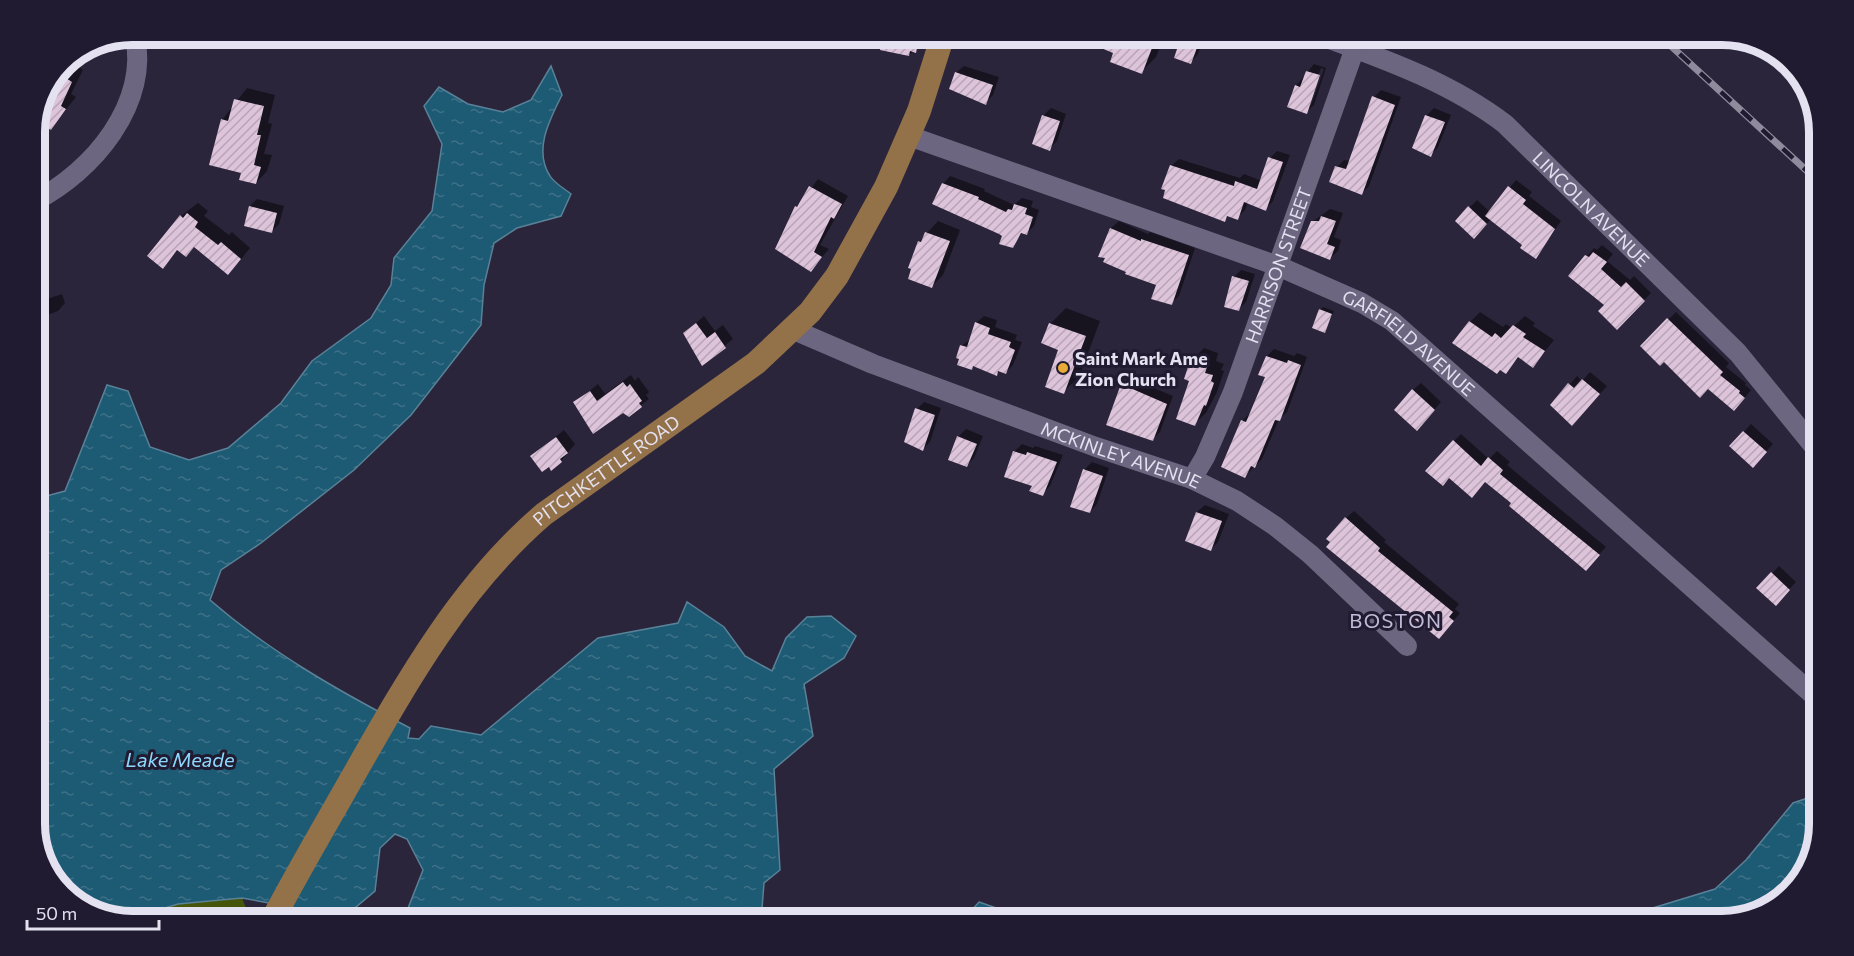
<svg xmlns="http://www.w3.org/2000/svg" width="1854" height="956" font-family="Commissioner,sans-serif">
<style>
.forest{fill:url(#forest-crowns)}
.water{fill:url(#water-ripples);stroke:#598298;stroke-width:1.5}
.shadow{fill:#0007;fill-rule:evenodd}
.building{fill:url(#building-hatch)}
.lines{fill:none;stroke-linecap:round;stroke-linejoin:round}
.minor{stroke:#6c6680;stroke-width:20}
.major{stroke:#937149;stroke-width:24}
.rail-casing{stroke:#8f8b9d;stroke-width:7}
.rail{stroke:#211b31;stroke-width:4.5;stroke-dasharray:14;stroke-linecap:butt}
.poi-dot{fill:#e8ab37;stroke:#211b31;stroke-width:2}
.labels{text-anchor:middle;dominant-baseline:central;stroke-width:6;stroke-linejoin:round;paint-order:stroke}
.street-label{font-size:18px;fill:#e4e1f0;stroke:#211b31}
.poi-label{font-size:18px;font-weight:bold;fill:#e4e1f0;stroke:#211b31;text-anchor:start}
.neighbourhood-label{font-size:20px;letter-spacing:1.5px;fill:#c0bad7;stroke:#211b31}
.water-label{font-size:20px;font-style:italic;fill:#8cd9fd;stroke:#211b31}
.rim{fill:none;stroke:#e4e1f0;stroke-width:8}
</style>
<defs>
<pattern id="forest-crowns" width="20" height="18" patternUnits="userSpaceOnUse" patternTransform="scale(1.5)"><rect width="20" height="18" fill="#45560a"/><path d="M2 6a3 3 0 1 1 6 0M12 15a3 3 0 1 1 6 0" fill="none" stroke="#606e2e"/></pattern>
<pattern id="water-ripples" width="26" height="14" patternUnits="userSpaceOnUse" patternTransform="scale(1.5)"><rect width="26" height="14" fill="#1d5a73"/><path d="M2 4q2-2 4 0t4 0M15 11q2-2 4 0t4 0" fill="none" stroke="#3e7187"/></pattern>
<pattern id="building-hatch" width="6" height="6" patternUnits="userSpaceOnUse" patternTransform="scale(1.5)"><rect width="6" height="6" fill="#ddc4db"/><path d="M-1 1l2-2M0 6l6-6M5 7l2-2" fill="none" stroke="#b7a4b6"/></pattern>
</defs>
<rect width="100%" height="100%" fill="#2b253b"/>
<path class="forest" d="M242,898l4,10 -5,13 -116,-1 53,-16z"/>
<path class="water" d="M551,66l11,29c-12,24 -29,55 -12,81 4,7 15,13 21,18l-10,22 -44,12 -23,15 -10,42 -3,40 -70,90 -57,55 -93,73 -40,27 -11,30c60,52 130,92 200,128l-2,10 11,1 12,-13 50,9 117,-97 80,-15 9,-21 37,25 21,29 27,15 14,-33 21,-21 24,-1 25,20 -12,22 -40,26 9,52 -39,33 6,101 -16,13 -3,38h-358l20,-51 -16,-31 -12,-5 -15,14 -5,43 -31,26 -102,-19 -64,6 -53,16 -37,-9 -37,-33 -16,-47v-332l30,-8 42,-106 21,6 22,56 39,13 39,-12 53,-45 31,-42 59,-43 20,-33 3,-27 38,-47 10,-67 -18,-38 15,-19 29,17 35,8 28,-12z
M1819,794v30l-10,44 -33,37 -53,16h-113l105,-32 31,-29 47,-57z
M979,902l46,16 24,3h-87z"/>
<path class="shadow" d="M885,35h40l-2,9 -14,11z
M1095,35h70l-9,22 -15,15z
M1184,35h21l-7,19 -7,8z
M68,61l15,9 -12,24 5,3 -25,31 -13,-9 25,-56z
M1314,64l12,4 -12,37 -8,7 -10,-26zM1321,68l3,1 -13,36h-3z
M964,66l35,11 -6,18 -8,8 -29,-30z
M247,88l28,7 -7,28 4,1 -8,30 8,1 -5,16 -11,12 -13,-11 -21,-52z
M1381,90l20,7 -32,89 -7,7 -25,-26 7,-7 7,1 23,-64z
M1051,108l15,6 -9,27 -8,8 -6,-33z
M1434,108l17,7 -13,32 -7,8 -17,-8 13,-32z
M1277,151l13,4 -17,46 -7,8 -18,-7 -3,8 -8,8 -8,-3 -5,5 -53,-54 8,-7 61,19 4,-4 18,7 8,-23z
M950,176l35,13 -1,2 30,14 8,-7 11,3 -2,6 8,3 -5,16 -7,7 -4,-1 -11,14 -8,-11 -61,-51z
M818,179l30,17 -28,49 9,4 -18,21 -34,-21 20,-42z
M1516,180l16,12 -3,4 32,25 -25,36 -12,-13 -33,-25 -10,11 -24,-10 20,-20 13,12z
M257,199l27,7 -5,18 -7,7 -22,-25z
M198,203l10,8 -4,5 25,19 3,-3 18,16 -12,15 -43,-17 -9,9 -8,-6 -16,18 -13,-11 32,-40z
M1330,209l13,4 -9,24 7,3 -3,11 -8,7 -18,-36z
M938,221l22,9 -17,45 -12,12 -12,-45z
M1119,221l29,13 2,-2 45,16 -16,48 -8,7 -13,-19 -58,-28 11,-28z
M1602,245l11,9 -6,7 23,19 4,-4 17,17 -34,35 -11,-23 -36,-29 24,-28 3,2z
M1241,270l14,4 -9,28 -8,8 -4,-33z
M62,294l3,9 -7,8 -19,7v6l-4,5v-26z
M1323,307l11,4 -9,20 -5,-21z
M1066,308l34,13 -21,56 -16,15 -3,-43 -10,-25z
M1480,312l23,15 3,-3 6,4 13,-12 10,7 -2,3 21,14 -21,26 -14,-9 -14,15 -35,-50z
M1676,312l53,51 -3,4 20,16 -1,2 6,5 -9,11 -34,-13 -66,-42z
M704,316l11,15 8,-6 10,14 -30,25 -18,-31z
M984,316l13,4 -2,7 22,8 -2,5 7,2 -9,23 -7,7 -6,-2 -4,4 -21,-9 -4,3 -10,-22 10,-7 5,-16z
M1204,348l14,5 -2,8 8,3 -3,6 3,1 -7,21 -11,21 -12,11 -3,-44 2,-21z
M1274,349l20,7 3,-3 10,4 -20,55 -8,7 -17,40 -17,17 -3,-55 8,-8 17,-37v-20z
M1590,372l17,14 -28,31 -27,-12 25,-29 5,5z
M631,375l4,6 3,-4 11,15 -3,3 3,4 -20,16 -3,-5 -51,-7 23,-19 7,10z
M1130,378l43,18 -13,36 -8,8 -30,-55z
M1421,383l20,19 -17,20 -11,-32z
M924,402l17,6 -11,34 -8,8 -5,-41z
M1751,424l22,20 -13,14 -29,-12z
M966,429l17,7 -9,22 -7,7 -17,-6 9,-23z
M564,430l11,14 -14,17 -10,7 -19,-12z
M1461,434l28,25 8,-8 13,11 -3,3 99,82 -13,14 -80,-58 -59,-62z
M1022,444l11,4 2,-2 28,9 -13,31 -8,8 -28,-42z
M1092,462l17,6 -12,36 -7,8 -6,-42z
M1205,505l24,9 -11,28 -7,7 -24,-9 10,-28z
M1354,511l32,29 -2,2 75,62 -4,5 5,4 -14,17 -100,-112z
M1779,566l17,16 -21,22 -17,-16z"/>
<path class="building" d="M883,34l36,4 -3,15 -6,-2 -1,5 -29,-6z
M1068,34h49l35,14 -10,26 -32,-12 3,-9z
M1182,34h20l-11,30 -17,-6z
M1306,71l14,4 -13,39 -20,-7 8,-22 5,2z
M955,72l38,13 -7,20 -37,-16z
M58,73l14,9 -11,24 5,3 -15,21 -14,-9z
M1372,96l23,9 -33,90 -33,-13 6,-16 11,3z
M234,99l30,7 -7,29h4l-7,30 7,2 -5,17 -17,-4 2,-7 -32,-8 12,-46 7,2z
M1042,115l18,6 -10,30 -18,-7z
M1425,115l20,7 -14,35 -19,-9z
M1268,157l15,5 -17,49 -22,-9 -6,18 -11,-4 -2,6 -62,-24 2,-8 -4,-1 9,-24 64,21 1,-5 22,8z
M942,183l37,14 -1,2 28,13 2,-3 4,1 2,-6 13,4 -2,6 8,3 -6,18 -6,-2 -8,15 -14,-4 3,-8 -3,-2 -67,-30z
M809,186l33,18 -8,15 -3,-2 -17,35 8,5 -11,15 -36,-23 20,-43 2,1z
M1508,186l18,14 -3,4 32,25 -19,30 -16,-11 2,-3 -37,-29z
M249,206l28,7 -5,20 -28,-7z
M1468,206l19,18 -13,15 -19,-18z
M187,213l11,9 -3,5 23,18 3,-3 20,17 -13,16 -34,-28 -8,10 -9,-7 -14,19 -16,-13 33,-41 3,3z
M1321,216l15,5 -9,23 8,3 -5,13 -30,-12 11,-27h8z
M1110,228l31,13v-2l48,16 -17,50 -21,-6 5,-14 -31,-11 1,-2 -23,-10 2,-4 -7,-1z
M925,232l25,9 -18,47 -24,-9 3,-10 -3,-1 10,-27 3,1z
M1593,252l14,10 -6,7 20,18 5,-5 19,19 -28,29 -19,-19 6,-6 -36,-29 17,-21 4,2z
M1232,276l17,5 -10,30 -15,-4z
M1319,309l13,5 -7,19 -13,-5z
M1667,318l56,54 -3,3 20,16 -1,2 6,5 -11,13 -26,-22 -8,9 -36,-36 -4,4 -20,-20z
M1469,321l23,16 3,-4 6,5 12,-13 13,9 -3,3 22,14 -12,17 -15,-11 -12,17 -6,-4 -3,4 -45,-31z
M975,322l15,6 -2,6 23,8 -2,5 6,3 -9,24 -8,-3 -1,5 -24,-10 -1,4 -15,-5 2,-6 -3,-1 4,-13 7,2z
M696,323l11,15 8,-6 11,16 -24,18 -19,-33z
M1049,323l37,13 -22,58 -19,-7 13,-37 -17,-7z
M1266,356l21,7 1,-3 13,5 -21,56 -5,-1 -20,48 -4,-2 -6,12 -24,-11 20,-47 5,2 19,-45 -7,-2z
M1191,358l17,6 -3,9 8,2 -2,6 3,2 -8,23 -2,-1 -9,21 -19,-7 13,-38 -5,-2z
M1582,379l18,15 -28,32 -22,-21 18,-22 6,5z
M623,382l4,5 3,-3 12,17 -3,2 3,4 -13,10 -6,-4 -30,21 -20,-32 17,-11 7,10z
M1121,384l46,20 -14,37 -47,-16z
M1412,389l23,21 -18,21 -23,-21z
M915,408l20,7 -12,36 -19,-9z
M1743,431l24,21 -14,16 -24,-22z
M957,436l20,8 -10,23 -19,-7z
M556,437l12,16 -8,6 2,3 -11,9 -2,-4 -7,5 -12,-16z
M1453,440l28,26 7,-9 15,13 -3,4 100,81 -14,16 -77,-65 2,-3 -26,-21 -13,16 -23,-20 -6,8 -18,-15z
M1013,451l13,4 1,-3 30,10 -14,34 -14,-5 3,-5 -28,-9z
M1083,469l20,7 -13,37 -20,-6z
M1196,512l26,9 -11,30 -26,-10z
M1345,517l35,31 -2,3 75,61 -4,5 5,4 -15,18 -113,-92 4,-5 -4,-3z
M1771,572l19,18 -14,16 -20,-18z"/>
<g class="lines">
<g class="minor">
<path id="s1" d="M1319,35c65,24 131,47 186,89l233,229 78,96"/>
<path id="s2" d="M909,136l369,130 84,37 30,18 427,379"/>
<path d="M35,201c58,-30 114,-96 100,-166"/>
<path id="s3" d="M794,330l79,34 223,83 96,32 45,22 38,25 35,28 97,92"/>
<path id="s4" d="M1192,479l13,-22 28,-65 122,-344"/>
</g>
<path class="major" id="s5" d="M272,921c25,-48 53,-95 80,-143 54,-95 108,-192 192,-264l212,-151 54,-51 27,-36 49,-89 33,-76 24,-76"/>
<defs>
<path id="rail" d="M1659,35l160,147"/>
</defs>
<use href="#rail" class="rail-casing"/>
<use href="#rail" class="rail"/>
</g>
<circle class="poi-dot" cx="1063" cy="368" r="6"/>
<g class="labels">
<g class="street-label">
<text stroke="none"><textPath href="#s1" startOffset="328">LINCOLN AVENUE</textPath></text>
<text stroke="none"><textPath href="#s4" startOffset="231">HARRISON STREET</textPath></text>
<text stroke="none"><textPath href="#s2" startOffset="544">GARFIELD AVENUE</textPath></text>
<text stroke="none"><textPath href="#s3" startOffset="350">MCKINLEY AVENUE</textPath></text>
<text stroke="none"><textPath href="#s5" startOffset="568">PITCHKETTLE ROAD</textPath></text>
</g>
<g class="poi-label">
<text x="1075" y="358">Saint Mark Ame<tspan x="1075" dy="21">Zion Church</tspan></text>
</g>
<g class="neighbourhood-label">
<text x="1396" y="620">BOSTON</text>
</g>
<g class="water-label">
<text x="180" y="759">Lake Meade</text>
</g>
</g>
<path d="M0 0H1854V956H0ZM132 45H1722A87 87 0 0 1 1809 132V824A87 87 0 0 1 1722 911H132A87 87 0 0 1 45 824V132A87 87 0 0 1 132 45Z" fill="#211b31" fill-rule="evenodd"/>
<path class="rim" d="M132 45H1722A87 87 0 0 1 1809 132V824A87 87 0 0 1 1722 911H132A87 87 0 0 1 45 824V132A87 87 0 0 1 132 45Z"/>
<path d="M27 920v9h132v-9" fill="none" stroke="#e4e1f0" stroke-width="3"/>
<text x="36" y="920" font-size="18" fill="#e4e1f0" stroke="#211b31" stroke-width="4.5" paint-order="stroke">50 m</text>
</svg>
